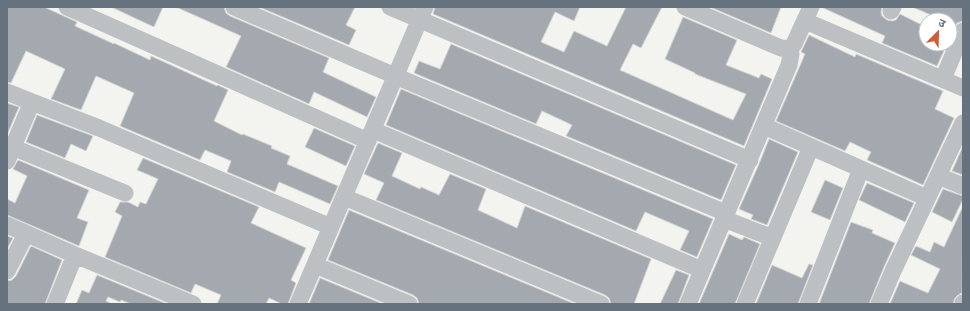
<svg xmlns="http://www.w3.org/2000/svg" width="970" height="311" font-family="Jost,'Noto Sans Devanagari',sans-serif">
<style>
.building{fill:#a3a9ae;stroke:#d5d5d3}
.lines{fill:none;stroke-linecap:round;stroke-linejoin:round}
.street{stroke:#bdc0c3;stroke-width:17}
</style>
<rect width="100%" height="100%" fill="#f3f3f0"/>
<path class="building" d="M7,7h37l33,15 -2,4 39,18v-1l36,17 1,-4 66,30 1,-1 10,5 -14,31 28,14 1,-1 29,12 -1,2 19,8 -3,8 51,22 -8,18 -51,-22 -4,10 -48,-20 4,-11 -26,-11 -5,10 -80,-34 14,-33 -38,-17 -15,34 -30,-11 14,-30 -39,-18 -15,32 -4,-1z
M111,7h52l-9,20z
M176,7h48l2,6 4,3 99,42 -6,14 53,25 -9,20 -53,-25 -5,12 -83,-37 15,-31z
M259,7h96l-9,18 10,5 -7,15z
M435,7h145l-6,14 -19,-9 -14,30 23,10 10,-21 33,15 19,-39h36l-21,41 -8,-4 -13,26 113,50 13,-26 -51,-20v-1l-30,-14 18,-42 54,23 -11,25 33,13 2,-4 11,5 -28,67 -311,-132z
M710,7h71l-10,26z
M821,7h61l-1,5 1,4 5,4 5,1 4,-1 4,-6 26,13v17h21l-10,22 -55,-23 3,-7z
M912,7h51v14l-6,2 -7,13v-16h-7z
M809,35l46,22 1,-3 87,37 -8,18 19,9 -31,67 -56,-25 4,-8 -21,-10 -5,9 -69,-30 29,-67 -4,-2z
M451,44l285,121 -15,35 -155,-64 6,-11 -30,-14 -6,13 -122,-51 5,-12 21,8z
M401,89l312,130 -16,38 -17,-7 9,-19 -44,-19 -9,19 -250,-106z
M7,103l12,4 -12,28z
M37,115l56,21 -7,15 -15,-7 -6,14 -39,-16z
M314,128l41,18 -9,20 -41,-19z
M769,139l29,13 -31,73 -16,-6 2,-4 -14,-6 20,-45z
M378,143l24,10 -10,23 28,13 1,-2 18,8 11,-21 36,15 -8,21 39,18 8,-22 126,53 -17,45h-23l-2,-6 -4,-3 -229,-95 8,-17 -20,-9z
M963,146v29l-11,-4z
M143,158l116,49 -8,16 55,25 -15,32 5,3 -8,21h-6l-13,-6 -3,6h-49l4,-9 -26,-11 -4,9 -86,-36 17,-41 -7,-4 5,-10h8l10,5 2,-5 6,2 12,-25 -21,-9z
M18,160l71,30 -12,28 11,4 -9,24 -72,-31v-16l8,4 12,-27 -14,-7z
M825,180l18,8 -13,32 -19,-8z
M867,183l47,20 -9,19 -46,-22z
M943,189l20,7v3l-11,23 -20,-10z
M963,206l-1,87 -4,2 -3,3 -2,6h-63l10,-23 28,12 12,-24 -29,-14 5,-9 14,6 4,-10 10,5z
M349,210l226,94h-156l-2,-6 -4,-3 -85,-35z
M851,222l22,8 -1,3 23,10 -11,24 -15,37h-50z
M729,234l13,6 2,-3 16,7 -25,60h-36z
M7,236l6,2 -6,11z
M31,246l31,14 -17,44h-38v-23l5,-1 4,-4z
M809,264l4,1 -15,39h-42l16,-39 30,13z
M676,270l13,5 -11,29h-18z
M97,275l70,29h-36l-10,-4 -1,2 -12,-5 -2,4 6,3h-36l6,-14 7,3z
M320,278l63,26h-74z"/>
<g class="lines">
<path class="street" d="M67,7l301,134
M234,7l180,77 312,129
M390,7l360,153
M685,7l96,41c6,1 9,1 13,-4l17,-37
M891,11l2,-4
M805,21l158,67
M943,79l20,-48
M7,92l25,10
M764,126l163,72
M373,130l329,140
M12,147l113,46
M7,161l25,-59 67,26 232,99
M938,176l25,10
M344,197l257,107
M724,219l49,19
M7,225l68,30 118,49
M315,265l94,39
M7,271l19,-37
M55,304l20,-49
M298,304l127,-297
M688,304l101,-239 2,-11 -2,-5
M745,304l66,-157
M808,304l53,-135
M879,304l14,-33 70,-148
M963,304v-1"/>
</g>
<rect width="970" height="311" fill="none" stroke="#66727d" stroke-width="16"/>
<g transform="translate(938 32) rotate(23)"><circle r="19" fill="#ffffff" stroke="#c2c7cb"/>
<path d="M0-3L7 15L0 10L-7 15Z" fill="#cc6137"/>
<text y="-6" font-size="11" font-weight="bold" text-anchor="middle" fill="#66727d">उ</text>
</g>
</svg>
